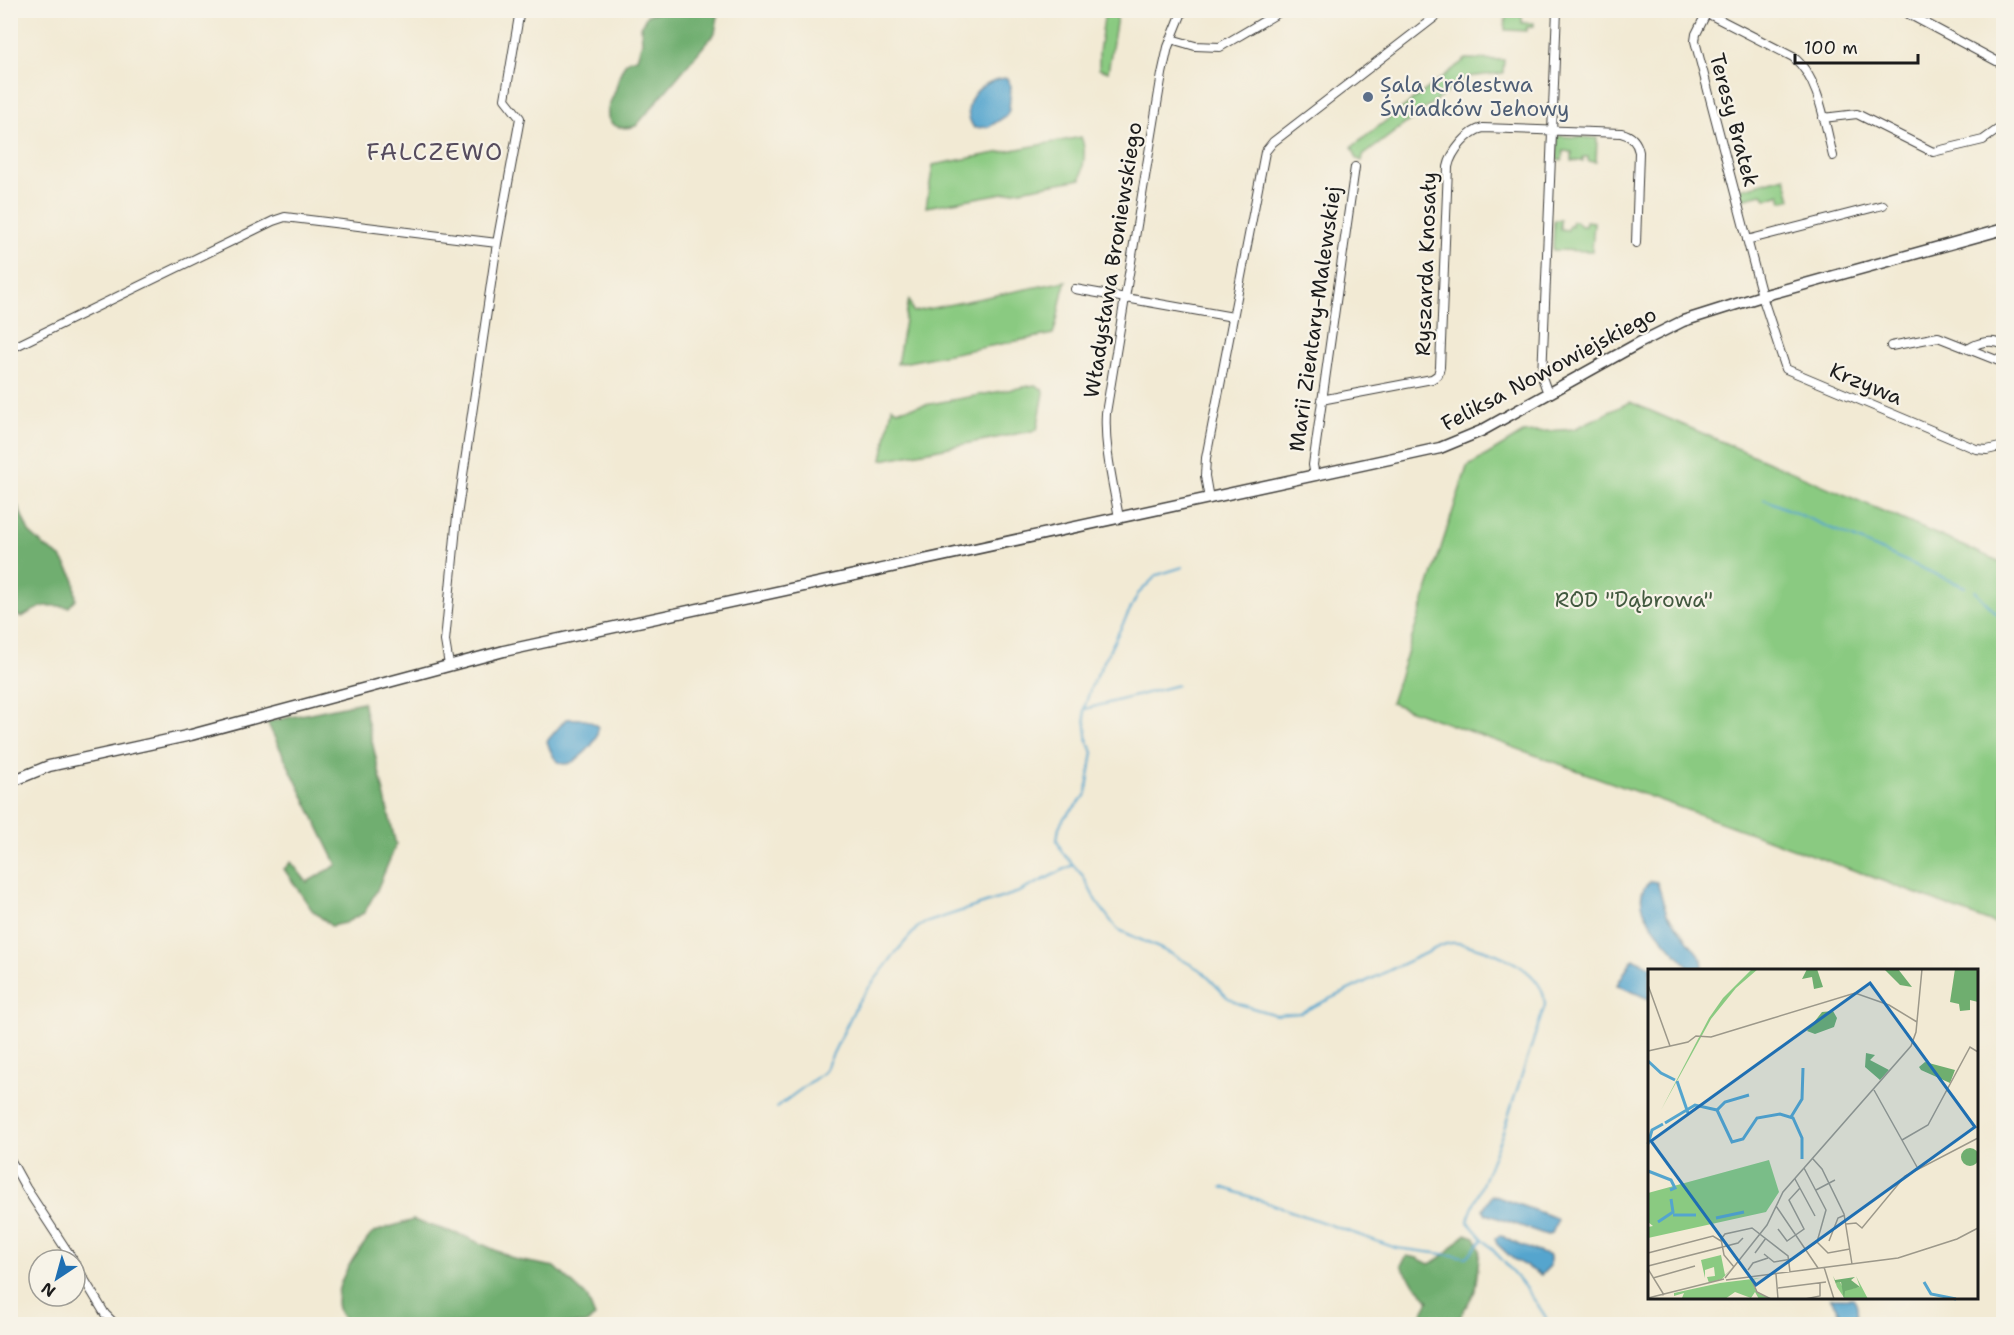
<svg xmlns="http://www.w3.org/2000/svg" width="2014" height="1335" font-family="'Shantell Sans',sans-serif">
<style>
.green{fill:#8aca81;stroke:#53734e;stroke-width:1.5}
.forest{fill:#6fae6f;stroke:#466546;stroke-width:1.5}
.water{fill:#54a5ce;stroke:#386075;stroke-width:1.5}
.lines{fill:none;stroke-linecap:round;stroke-linejoin:round}
.stream{stroke:#54a5ce;stroke-width:2}
.minor-casing{stroke:#3c3b38;stroke-width:10}
.tertiary-casing{stroke:#3c3b38;stroke-width:13}
.minor{stroke:#fff;stroke-width:8}
.tertiary{stroke:#fff;stroke-width:10}
.service-dot{fill:#5c6f8a;stroke:#f7f3e8;stroke-width:2}
.labels{text-anchor:middle;dominant-baseline:central;stroke-width:4.5;stroke-linejoin:round;paint-order:stroke}
.service-label{font-size:21px;fill:#4e5e75;stroke:#f7f3e8;text-anchor:start}
.street-label{font-size:21px;fill:#1c1c1c;stroke:#f7f3e8}
.park-label{font-size:21px;fill:#42593f;stroke:#f7f3e8}
.quarter-label{font-size:24px;letter-spacing:1.5px;fill:#564c5e;stroke:#f7f3e8}
.inset-river{fill:none;stroke:#54a5ce;stroke-width:3}
.inset-road{fill:none;stroke:#9c988a;stroke-width:1.5}
.view{fill:#1f6fb2;fill-opacity:0.15;stroke:#1f6fb2;stroke-width:3}
.inset-edge{fill:none;stroke:#1c1c1c;stroke-width:3}
</style>
<rect width="100%" height="100%" fill="#f7f3e8"/>
<filter id="ink" filterUnits="userSpaceOnUse"><feTurbulence type="fractalNoise" baseFrequency=".0167" numOctaves="2"/><feDisplacementMap in="SourceGraphic" scale="12" xChannelSelector="R" yChannelSelector="G"/><feConvolveMatrix kernelMatrix="1 2 1 2 8 2 1 2 1" color-interpolation-filters="sRGB"/></filter>
<filter id="wash" filterUnits="userSpaceOnUse"><feTurbulence type="fractalNoise" baseFrequency=".008" numOctaves="4" result="noise"/><feDisplacementMap in="SourceGraphic" scale="24" xChannelSelector="R" yChannelSelector="G"/><feGaussianBlur stdDeviation="1.35" result="paint"/><feColorMatrix in="noise" values="0 0 0 0 0 0 0 0 0 0 0 0 0 0 0 0 0 1.4 0 .05"/><feComposite in="paint" operator="in"/></filter>
<g filter="url(#wash)">
<rect width="100%" height="100%" fill="#f2ead4"/>
<path class="green" d="M1105,11h13l-10,61 -9,-3v-17z
M1506,11h16v12h12v3l-7,1v4l-22,-1z
M1466,59l38,1 -1,13 -36,4 -104,79 -1,5 -5,-2 -5,-12z
M1558,136l39,2 -1,24 -8,-1v-4h-5v4h-11v-9l-9,-1 -1,9h-5z
M1081,137c6,13 2,29 0,42l-155,28 7,-42z
M1785,177l6,22 -9,2 -2,-7 -14,5 -4,-5 -20,5 -2,-10z
M1554,220h6v9l8,1 1,-4h3v-5h4l5,5h4l1,-5 8,1 -2,29 -39,-1z
M1066,281c-7,17 -6,36 -13,53l-156,30 12,-65 4,13z
M1035,385l7,4 2,4 -7,37 -155,30 10,-53 5,3z
M1630,402l373,161v364l-136,-52 -476,-172 76,-236 56,-34 51,-4z"/>
<path class="forest" d="M665,10l54,1 -4,22 -79,93c-13,4 -31,2 -28,-17 1,-6 5,-12 7,-18 3,-8 5,-24 13,-30 2,-2 6,-2 9,-3l5,-16 -1,-15 6,-12z
M10,488l19,44 16,15 16,10 13,21 2,21 -7,8c-23,-3 -27,-2 -47,10l-7,-2 -4,-4z
M363,702l33,143 -19,45 -13,23 -19,10 -14,3 -19,-16 -28,-41 7,-7 16,20 30,-17 -70,-143z
M413,1220l51,16 53,24 38,7 32,30 8,20 -10,7h-235c-28,-17 -4,-56 10,-75 4,-4 8,-12 12,-15 8,-6 30,-10 41,-14z
M1466,1234l9,3 5,13 -5,41 -19,33h-37l-1,-3 11,-20c-10,-14 -21,-21 -28,-36l6,-9 10,2 12,6c17,-6 24,-20 37,-30z"/>
<path class="water" d="M1007,78l4,8 -2,24 -3,6 -17,11 -15,1c-17,-25 7,-49 33,-50z
M566,719c11,-1 24,-1 32,8 0,12 -7,20 -16,28 -19,18 -29,7 -35,-14z
M1651,881l6,1 10,32 35,45 1,8 -2,3h-9c-16,-18 -73,-67 -41,-89z
M1634,959l26,11h-10l-1,29 -32,-14 14,-24z
M1492,1195l64,23 1,3 -5,13 -5,1 -61,-21 -3,-5z
M1500,1235l19,10 31,11v10l-9,9 -28,-16 -16,-15 -2,-5z
M1830,1298h23c6,6 5,19 1,26h-9l-9,-19z"/>
<g class="lines">
<path class="stream" d="M1764,499l201,88
M1183,567l-26,8 -19,19 -47,93 -7,22 4,34 5,9 -7,43 -22,23 -5,9 -2,13 5,12 21,24 13,25 21,28 55,25 30,17 25,26 12,7 37,11 24,-2 134,-64c6,-3 12,-6 18,-6 6,-1 13,2 19,3 28,7 73,24 74,59l-42,127 -34,85 -1,5 15,17
M1975,591l29,30
M1085,709l93,-24
M777,1107l47,-35 34,-70 39,-51 20,-23 8,-5 94,-31 54,-27
M1222,1187l174,61 71,9 16,-18c25,27 48,53 67,85"/>
</g>
</g>
<g filter="url(#ink)">
<g class="lines">
<defs>
<path id="minor" d="M1708,10l-12,24 -1,7 67,255 24,73 190,80 11,1 17,-4
M1901,10l103,55
M1703,11l90,46c26,20 32,68 40,99
M1171,39l24,7 25,1 63,-37
M1823,118l34,-4 76,38 50,-12 14,-10
M1747,240l136,-35
M1075,289l158,28
M1891,346l47,-9 66,26
M10,349l263,-128 12,-4 212,26
M1968,349c10,-7 24,-10 36,-4
M1548,394l-6,-17 15,-367
M1321,400l111,-21 6,-4 2,-8 8,-200c3,-15 20,-36 35,-39l138,5c10,2 16,9 18,19l-3,91
M1315,476l-2,-11 42,-298
M1209,499l-4,-23 1,-18 59,-306 8,-10 171,-132
M1119,518c-6,-35 -15,-70 -13,-105l56,-339 6,-27 15,-37
M449,665l-4,-24 12,-125 40,-273 23,-125 -15,-19 15,-89
M10,1159l16,29 47,72
M75,1264l30,50 10,10"/>
<path id="tertiary" d="M10,782l39,-16 142,-31 313,-84 936,-203 41,-17 158,-88 44,-22 79,-25 242,-67"/>
</defs>
<use href="#minor" class="minor-casing"/>
<use href="#tertiary" class="tertiary-casing"/>
<use href="#minor" class="minor"/>
<use href="#tertiary" class="tertiary"/>
</g>
</g>
<circle class="service-dot" cx="1368" cy="97" r="6"/>
<g class="labels">
<g class="service-label">
<text x="1380" y="85">Sala Królestwa<tspan x="1380" dy="24">Świadków Jehowy</tspan></text>
</g>
<g class="street-label">
<text transform="translate(1734 120) rotate(75)">Teresy Bratek</text>
<text transform="translate(1113 260) rotate(-81)">Władysława Broniewskiego</text>
<text transform="translate(1426 264) rotate(-88)">Ryszarda Knosały</text>
<text transform="translate(1315 319) rotate(-82)">Marii Zientary-Malewskiej</text>
<text transform="translate(1549 369) rotate(-28)">Feliksa Nowowiejskiego</text>
<text transform="translate(1866 384) rotate(23)">Krzywa</text>
</g>
<g class="park-label">
<text x="1634" y="600">ROD "Dąbrowa"</text>
</g>
<g class="quarter-label">
<text x="435" y="152">FALCZEWO</text>
</g>
</g>
<g transform="translate(1648 969)">
<rect width="330" height="330" fill="#f2ead4"/>
<path d="M104,0h6l-22,19 -25,31 -50,91 48,-92 14,-20zM121,191l10,32 -13,20 -118,26v-11l5,-1 -5,-4v-29zM73,286l4,20 8,-8 -11,12 -13,4 -2,-6 8,-1 -1,-9 -9,3v8l-4,-18zM208,307l2,4 10,19h-23l-8,-12 -1,-4 4,-1 4,8 16,-3zM112,309l-8,2 4,11 14,8h-11l-4,-7 -4,6 -16,-6 -10,7h-50l7,-1 2,-5 -10,3v-3l46,-10z" fill="#8aca81"/>
<path d="M159,0h10l6,18 -9,2 -2,-12 -10,2zM236,0h14l14,18 -12,-2zM307,0h23v33l-8,-2v10l-10,1 -1,-7 -9,-2zM185,42l4,7 -3,9 -19,7 -8,-3 15,-19zM218,84l9,2 -5,5 19,10 -9,10 -15,-13zM277,93l30,8 -5,13 -29,-13 -2,-3zM313 188a9 9 0 1 1 18 0a9 9 0 1 1-18 0ZM185,307l2,4 20,-3 -4,3 9,7 -15,4 -1,8 -3,-17 -5,1 1,4z" fill="#6fae6f"/>
<path class="inset-river" d="M0,92l13,12 14,7M29,112l11,32M69,141l15,32 11,-3 14,-21 23,-4 13,4 9,20v21M143,148l11,-18 1,-31M17,154l30,-18 22,5 8,-8 24,-7M0,175l4,-14 11,-6M0,202l23,9 4,8 -5,2M25,246h23M68,249l28,-6M10,253l15,-10 -2,-13M276,313l7,12 25,5"/>
<path class="inset-road" d="M0,16l22,61M0,82l40,-9 8,-6 15,1 144,-44 34,12 28,17M226,121l43,77M254,171l26,-15 42,-78 8,5M165,190l9,10 22,45 8,50M147,210l20,37M168,221l19,-10M128,237l42,62M198,255l10,-1 6,5 43,-52 73,-38M130,260l9,12 17,-12 -15,-29 11,-12M181,272l9,-23 7,-3M169,273l11,11 22,-4M0,284l65,-17 8,5M107,284l11,-15M116,285l10,8 18,-3 25,-17 9,-32 -22,-42M0,297l90,-23 5,-5M86,298l-10,-12 -3,-16 4,-5 27,-6 36,28 2,16M176,298l10,32M0,300l16,26M100,301l5,-7 15,-5M128,305l2,25M5,309l42,-12M77,309l42,-53 16,-33 128,-146 5,-14 6,-63M103,309l6,14 14,7M78,311l172,-22 59,-19 21,-11M130,319l48,-6M0,329l76,-19M157,330l15,-3v-13"/>
<path class="view" d="M222,14l105,144 -219,158 -105,-144z"/>
<rect width="330" height="330" class="inset-edge"/>
</g>
<rect width="2014" height="1335" fill="none" stroke="#f7f3e8" stroke-width="36"/>
<g transform="translate(57 1278) rotate(216)"><circle r="28" fill="#f7f3e8" stroke="#9f9d96" stroke-width="1.5"/>
<path d="M0-4.5L10 22L0 15L-10 22Z" fill="#1f6fb2"/>
<text y="-9" font-size="16" font-weight="bold" text-anchor="middle" fill="#1c1c1c">N</text>
</g>
<path d="M1795 54v9h123v-9" fill="none" stroke="#1c1c1c" stroke-width="3"/>
<text x="1804" y="54" font-size="18" fill="#1c1c1c" stroke="#f7f3e8" stroke-width="4.5" paint-order="stroke">100 m</text>
</svg>
